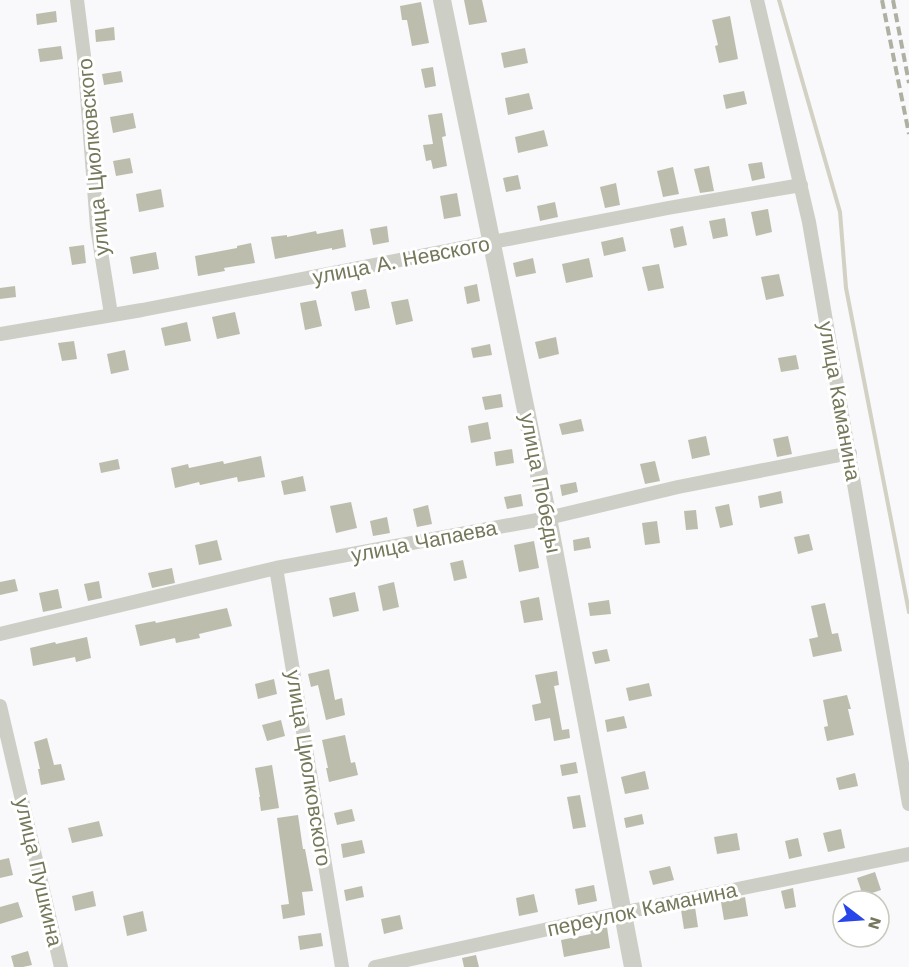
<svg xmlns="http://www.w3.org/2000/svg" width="909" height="967" font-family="'Work Sans',sans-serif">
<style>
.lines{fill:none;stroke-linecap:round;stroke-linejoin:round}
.stream{stroke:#d2d1c4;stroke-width:4}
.building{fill:#bdbdae}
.minor{stroke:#cdcec5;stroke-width:14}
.tertiary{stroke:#cdcec5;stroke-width:18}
.rail{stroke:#afb0a2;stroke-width:4;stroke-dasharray:9 4.5;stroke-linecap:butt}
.labels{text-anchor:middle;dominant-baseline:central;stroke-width:6;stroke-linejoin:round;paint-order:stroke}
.street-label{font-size:21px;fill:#76785b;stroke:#fff}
</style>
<rect width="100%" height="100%" fill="#f9f8fa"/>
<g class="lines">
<path class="stream" d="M779,0l61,212 6,76 63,324"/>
</g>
<path class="building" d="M464,0h18l5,22 -18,3z
M421,2l8,41 -17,3 -5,-26h-5l-2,-14z
M56,11l1,11 -20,3 -1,-11z
M730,16l8,43 -19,4 -4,-17 3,-1 -6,-25z
M114,27l1,13 -19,2 -1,-12z
M61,46l2,13 -23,3 -2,-13z
M525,48l3,15 -24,5 -3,-15z
M433,67l3,19 -11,2 -4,-19z
M121,71l2,11 -19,3 -2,-11z
M744,91l3,13 -21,5 -3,-14z
M529,93l4,16 -25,6 -3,-17z
M133,113l3,15 -23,5 -3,-16z
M442,113l4,23 -4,1 5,29 -14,3 -2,-9 -5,1 -3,-16 10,-1 -5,-29z
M544,130l4,16 -30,7 -3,-16z
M130,158l3,15 -17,3 -3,-15z
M762,162l3,16 -13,3 -4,-17z
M709,166l5,25 -14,2 -6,-24z
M673,167l6,27 -16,3 -6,-26z
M518,175l3,14 -15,3 -3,-14z
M616,183l4,22 -15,3 -5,-21z
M161,189l3,18 -25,5 -3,-18z
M457,193l4,23 -17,3 -4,-23z
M555,202l3,15 -18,4 -3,-15z
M768,209l4,23 -16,4 -5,-24z
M725,218l3,18 -15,3 -4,-18z
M387,226l2,16 -16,3 -3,-16z
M683,226l4,19 -13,3 -4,-19z
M343,229l3,18 -14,3v-2l-57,11 -4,-22 16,-2v2l29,-6 1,3z
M623,237l3,14 -22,5 -3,-14z
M251,243l4,20 -31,5 1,3 -27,5 -3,-20 42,-8v-2z
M84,245l2,18 -14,2 -3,-18z
M156,252l3,17 -26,5 -3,-17z
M533,258l3,15 -20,4 -3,-14z
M589,258l4,19 -27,6 -4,-19z
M659,264l5,24 -16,3 -6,-24z
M779,274l5,22 -18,4 -5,-23z
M477,284l3,17 -13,3 -3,-17z
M15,286l1,11 -16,2v-11z
M366,289l4,19 -15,3 -4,-19z
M408,299l5,22 -17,4 -5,-23z
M316,300l6,26 -17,4 -5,-27z
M235,312l5,22 -23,5 -5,-22z
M187,322l4,19 -26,5 -4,-18z
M556,337l3,17 -20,5 -4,-17z
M74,341l3,18 -15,2 -4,-18z
M490,344l2,11 -19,3 -2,-10z
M125,350l4,20 -18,4 -4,-20z
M796,355l3,14 -18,3 -3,-14z
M501,394l2,13 -18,3 -3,-13z
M581,419l3,12 -22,4 -3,-11z
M488,422l3,17 -20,4 -3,-17z
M706,436l4,19 -18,4 -4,-19z
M788,436l4,18 -15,3 -4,-18z
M512,449l2,14 -18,3 -2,-14z
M261,456l4,21 -27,5 -1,-5 -37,8 -1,-3 -24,6 -4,-20 17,-4 1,4 34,-7 1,3z
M118,459l2,10 -19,4 -2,-10z
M655,461l5,20 -15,3 -5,-20z
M303,476l3,15 -22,4 -3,-14z
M576,482l2,10 -16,4 -2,-11z
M781,491l2,12 -23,5 -2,-12z
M521,494l2,12 -16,3 -3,-12z
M351,502l6,26 -21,5 -6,-27z
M729,504l4,21 -13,3 -5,-21z
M428,505l4,19 -15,3 -4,-18z
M696,510l2,19 -12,1 -2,-19z
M387,517l3,16 -17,3 -3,-15z
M657,521l3,22 -15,2 -3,-22z
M809,534l4,16 -15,4 -4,-17z
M589,537l2,11 -17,3 -1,-11z
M217,540l5,20 -23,5 -4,-20z
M534,541l5,27 -20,4 -5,-27z
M463,560l4,18 -13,3 -4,-18z
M172,568l3,15 -23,5 -4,-15z
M15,579l3,12 -18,4v-13z
M99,581l3,17 -14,3 -4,-17z
M394,582l5,25 -16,4 -5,-25z
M58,589l4,19 -19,4 -4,-19z
M355,592l4,19 -26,6 -4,-19z
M539,597l4,23 -19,3 -4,-22z
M609,600l2,14 -21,2 -2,-13z
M825,603l7,31 6,-1 4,18 -29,6 -4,-18 9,-2 -7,-31z
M227,608l5,18 -33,8 1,4 -24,5 -1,-5 -35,8 -5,-21 20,-4 1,2z
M87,637l4,21 -15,4 -1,-5 -42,9 -3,-18 25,-6 1,2z
M607,649l3,12 -15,3 -3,-12z
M329,669l6,31 7,-2 3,17 -19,5 -8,-35 -7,2 -3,-13z
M557,671l2,14 -5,1 8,44 7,-1 1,9 -16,3 -4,-23 -15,3 -3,-16 9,-2 -6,-28z
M274,679l3,15 -19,5 -3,-15z
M649,683l3,13 -23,5 -3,-13z
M847,695l4,14h-3l6,26 -27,6 -3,-14 4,-1 -5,-26z
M624,716l3,12 -20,4 -2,-12z
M281,720l4,16 -18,5 -5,-16z
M345,735l6,28 4,-1 3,13 -29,7 -3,-14h2l-6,-28z
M47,738l7,27 7,-1 4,16 -24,5 -3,-16h2l-6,-27z
M576,762l2,11 -16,3 -2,-11z
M272,765l7,43 -18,3 -2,-14h1l-5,-29z
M645,771l4,18 -24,5 -4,-17z
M855,773l3,13 -19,4 -3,-12z
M580,795l6,32 -13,2 -6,-32z
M352,809l3,12 -18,4 -3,-12z
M642,814l2,10 -18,4 -2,-10z
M298,815l5,34h2l8,42 -11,1 3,23 -22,4 -2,-14 8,-1 -12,-86z
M99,821l4,15 -31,7 -4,-15z
M841,829l4,19 -17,4 -5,-19z
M737,833l3,17 -23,4 -3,-17z
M798,838l4,18 -13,3 -4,-18z
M362,840l3,13 -22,5 -2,-14z
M9,858l4,17 -13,3v-18z
M670,866l4,14 -21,5 -4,-14z
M875,872l6,18 -18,6 -6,-18z
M594,885l3,16 -19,4 -3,-16z
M362,886l2,11 -18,4 -2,-11z
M793,888l3,19 -11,2 -4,-18z
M93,891l3,15 -21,5 -3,-15z
M534,894l4,18 -19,4 -3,-18z
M745,897l3,19 -24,4 -3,-18z
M18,902l5,15 -23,7v-17z
M695,907l3,20 -14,2 -3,-19z
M143,911l4,20 -20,5 -4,-20z
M400,915l3,14 -19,5 -3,-15z
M607,927l3,21 -46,9 -3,-17 30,-6 -1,-4z
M321,933l2,13 -23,4 -2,-14z
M28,951l4,14 -9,2h-9l-3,-11z
M476,955l3,12h-15l-2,-9z"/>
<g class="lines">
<path class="minor" d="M77,0l7,56 13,171 14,87
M757,0l52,222 100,582
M0,334l142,-24 526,-102 133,-23
M276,568l66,399
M0,634l276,-66 272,-50 130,-31 172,-34
M0,706l61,261
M375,967l246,-54 288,-59"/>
<path class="tertiary" d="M442,0l106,518 85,449"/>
<path class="rail" d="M882,0l27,134
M893,0l16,83"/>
</g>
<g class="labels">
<g class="street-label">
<text transform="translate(93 157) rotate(-95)">улица Циолковского</text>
<text transform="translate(401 260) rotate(-11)">улица А. Невского</text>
<text transform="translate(840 401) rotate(80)">улица Каманина</text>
<text transform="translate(541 483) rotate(79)">улица Победы</text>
<text transform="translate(424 541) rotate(-11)">улица Чапаева</text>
<text transform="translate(309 768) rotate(81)">улица Циолковского</text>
<text transform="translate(39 872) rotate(77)">улица Пушкина</text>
<text transform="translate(642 909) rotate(-12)">переулок Каманина</text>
</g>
</g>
<g transform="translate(861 919) rotate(107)"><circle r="28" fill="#ffffff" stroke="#c8c9bd" stroke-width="1.5"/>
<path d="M0-4.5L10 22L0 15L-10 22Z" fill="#2845ea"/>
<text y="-9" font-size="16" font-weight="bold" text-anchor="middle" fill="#76785b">N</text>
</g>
</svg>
